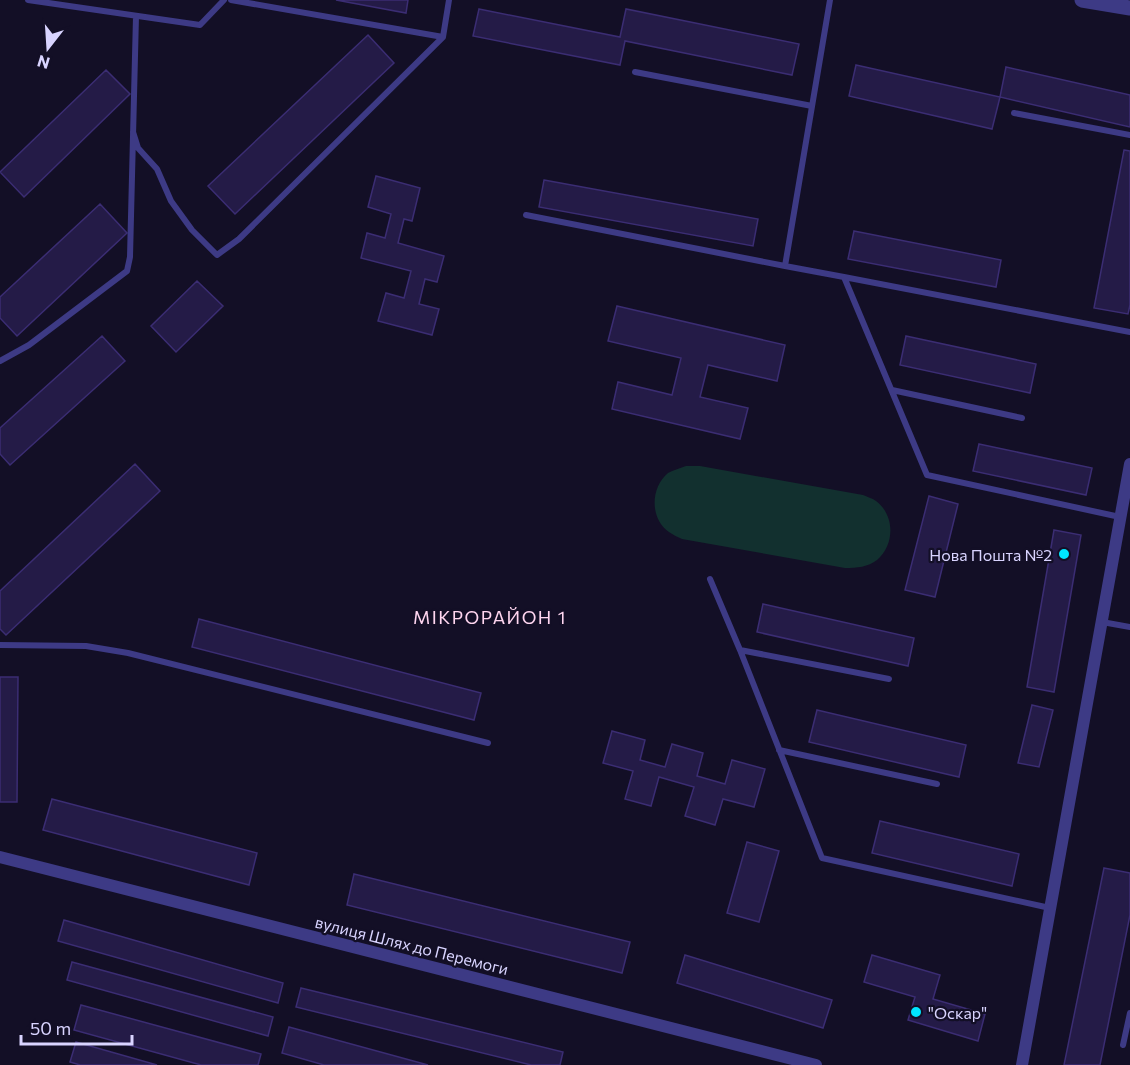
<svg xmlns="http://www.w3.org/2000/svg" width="1130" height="1065" font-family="Commissioner,sans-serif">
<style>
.green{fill:#12302f}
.building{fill:#241b47;stroke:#3b2d73;stroke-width:1.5}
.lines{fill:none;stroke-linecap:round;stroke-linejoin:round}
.service{stroke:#3d3a85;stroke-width:6}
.minor{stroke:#3d3a85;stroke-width:12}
.tertiary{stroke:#3d3a85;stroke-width:15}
.poi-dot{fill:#00e5ff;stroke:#130f26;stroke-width:2}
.labels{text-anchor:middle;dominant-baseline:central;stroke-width:4.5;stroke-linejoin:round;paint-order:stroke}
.poi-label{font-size:16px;fill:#d9d4ff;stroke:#130f26;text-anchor:end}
.street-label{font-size:16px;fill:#d9d4ff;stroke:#130f26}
.neighbourhood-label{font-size:18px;letter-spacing:1.5px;fill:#ffd6f0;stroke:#130f26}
</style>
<rect width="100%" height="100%" fill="#130f26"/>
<path class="green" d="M686,466h14l163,29c4,2 9,3 13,6 19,14 19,44 1,59 -9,7 -20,8 -32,8l-163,-29c-4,-2 -9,-4 -13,-7 -19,-13 -19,-44 -1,-59 5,-3 13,-5 18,-7z"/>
<path class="building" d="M336,0h72l-2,13z
M479,9l141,28 6,-28 173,35 -7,31 -167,-34 -5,24 -147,-29z
M368,35l26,28 -159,151 -27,-28z
M856,65l144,32 -8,32 -143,-33z
M1006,67l124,28v32l-130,-30z
M106,70l24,24 -106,103 -24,-25z
M1124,150l6,1v154l-2,9 -34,-6z
M376,176l44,12 -8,33 -8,-2 -6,24 46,13 -7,26 -12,-3 -6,25 20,5 -7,26 -54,-14 8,-28 18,5 7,-27 -50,-13 6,-25 18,5 6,-24 -23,-7z
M544,180l214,39 -5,27 -214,-39z
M100,204l27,29 -110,103 -17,-18v-21z
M854,231l147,29 -5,27 -148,-28z
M197,281l26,25 -47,46 -25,-26z
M617,306l168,39 -8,36 -69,-16 -8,32 48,11 -8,31 -128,-30 6,-27 54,13 9,-37 -73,-17z
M102,336l23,25 -115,104 -10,-11v-26z
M906,336l130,28 -6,29 -130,-28z
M979,444l113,24 -6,27 -113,-24z
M135,464l25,27 -154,144 -6,-6v-38z
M929,496l29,8 -23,93 -30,-7z
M1054,530l27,5 -27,157 -27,-5z
M763,604l151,34 -6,28 -151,-34z
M199,619l282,74 -7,27 -282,-73z
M0,677h18l-1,125h-17z
M1032,705l21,5 -14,57 -21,-4z
M817,710l149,35 -7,32 -150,-35z
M612,731l33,9 -5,20 25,7 7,-23 31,9 -6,23 28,8 7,-24 33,9 -11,38 -31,-8 -8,26 -30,-9 9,-29 -35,-10 -8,29 -26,-7 8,-28 -30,-8z
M52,799l205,54 -8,32 -206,-55z
M880,821l139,33 -7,32 -140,-33z
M747,842l32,9 -20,71 -32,-9z
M1104,868l26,5v42l-30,150h-36z
M354,874l276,68 -8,31 -275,-68z
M64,920l219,63 -5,20 -220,-62z
M685,955l147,45 -9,28 -146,-45z
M872,955l68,20 -7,24 52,15 -7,27 -70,-21 7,-23 -51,-15z
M72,962l201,55 -5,19 -201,-56z
M301,988l262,64 -3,13h-29l-235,-58z
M81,1005l180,49 -3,11h-57l-127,-35z
M289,1027l139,38h-104l-42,-12z
M76,1042l81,23h-77l-10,-3z"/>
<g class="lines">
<path class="service" d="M28,0l172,25 24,-25
M231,0l212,37
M830,0l-45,266 59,11
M635,72l177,34
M1014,113l116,22
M133,132l5,16 19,21 14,32 21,29 25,25 22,-16 204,-202 6,-37
M526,215l259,51
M0,361l29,-16 98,-74 3,-14 6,-241
M892,390l130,28
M1120,517l-193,-42 -83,-198 286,55
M710,579l30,71 82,208 228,50
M1102,622l28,5
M0,645l86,1 42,7 360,90
M740,650l149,29
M779,750l158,34
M1123,1045l7,-32"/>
<path class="minor" d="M0,857l816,208
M1022,1065l108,-601"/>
<path class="tertiary" d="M1082,0l48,8"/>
</g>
<g class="poi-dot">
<circle cx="1064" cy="554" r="6"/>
<circle cx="916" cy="1012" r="6"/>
</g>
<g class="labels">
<g class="poi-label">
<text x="1052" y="554">Нова Пошта №2</text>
<text x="928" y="1012" text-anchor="start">"Оскар"</text>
</g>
<g class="street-label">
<text transform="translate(412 945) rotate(14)">вулиця Шлях до Перемоги</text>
</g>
<g class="neighbourhood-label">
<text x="490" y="617">МІКРОРАЙОН 1</text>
</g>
</g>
<g transform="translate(48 48) rotate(197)" stroke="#130f26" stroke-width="4.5" paint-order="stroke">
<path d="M0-4.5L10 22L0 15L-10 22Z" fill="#d9d4ff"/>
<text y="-9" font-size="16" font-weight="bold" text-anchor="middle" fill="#d9d4ff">N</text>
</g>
<path d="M21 1035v9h111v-9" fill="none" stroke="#d9d4ff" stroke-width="3"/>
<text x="30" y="1035" font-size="18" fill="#d9d4ff" stroke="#130f26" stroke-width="4.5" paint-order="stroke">50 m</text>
</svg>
